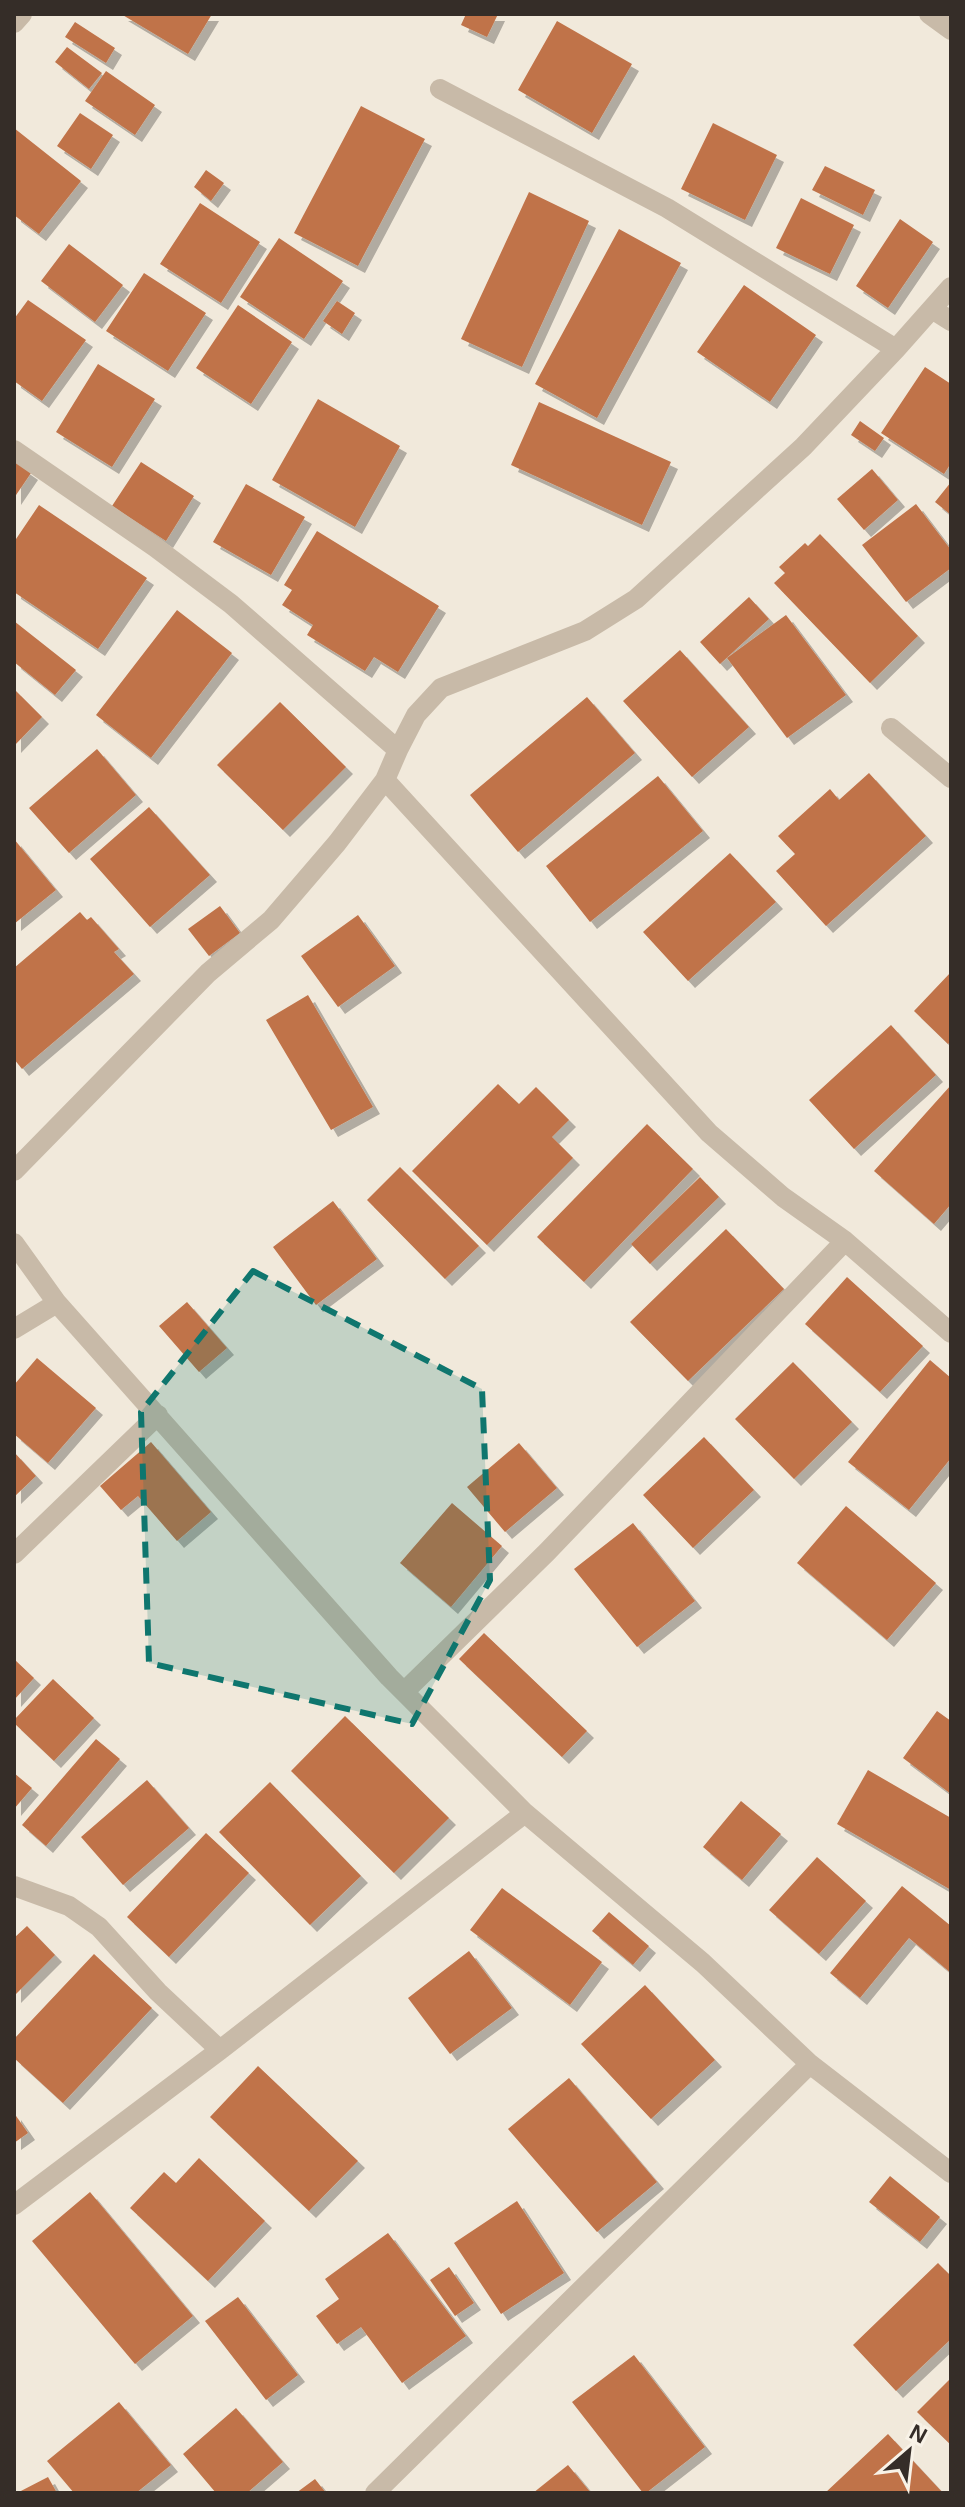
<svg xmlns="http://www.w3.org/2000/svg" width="965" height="2507" font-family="Helvetica,sans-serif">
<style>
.building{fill:#c07349;filter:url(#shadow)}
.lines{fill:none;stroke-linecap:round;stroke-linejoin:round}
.minor{stroke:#c8baa8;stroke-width:20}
.marked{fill:#0f766e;fill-opacity:0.2;stroke:#0f766e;stroke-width:6;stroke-dasharray:16 10;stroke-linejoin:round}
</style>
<defs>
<filter id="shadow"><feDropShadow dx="7" dy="7" stdDeviation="0" flood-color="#0004"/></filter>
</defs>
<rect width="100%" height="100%" fill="#f1e9db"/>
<path class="building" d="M121,14h91l-24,40z
M466,14h32l-11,23 -26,-12z
M557,21l75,43 -40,69 -74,-43z
M75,22l40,26 -9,15 -41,-26z
M67,47l35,26 -13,16 -34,-27z
M106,71l49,34 -20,30 -50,-34z
M361,106l64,33 -67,127 -64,-33z
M80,113l33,22 -22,34 -34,-23z
M713,123l64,32 -32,65 -64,-31z
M14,128l67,53 -42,53 -25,-19z
M825,166l50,24 -12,25 -51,-25z
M206,170l18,13 -13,18 -17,-14z
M529,192l60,29 -67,146 -61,-28z
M801,198l53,27 -24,49 -54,-26z
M200,203l60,39 -39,61 -61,-39z
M900,219l33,23 -45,66 -32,-22z
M619,229l62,34 -84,155 -62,-34z
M279,238l64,43 -39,58 -64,-42z
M69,244l54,41 -28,37 -54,-41z
M144,273l62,40 -38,58 -62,-40z
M744,285l72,50 -46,67 -73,-50z
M28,300l58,40 -44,61 -28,-20v-62z
M337,301l18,12 -13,21 -19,-13z
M238,305l54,37 -41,62 -55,-36z
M98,364l57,35 -43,68 -56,-35z
M925,367l26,17v79l-7,11 -63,-41z
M318,399l82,47 -45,81 -83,-47z
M539,402l132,60 -29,63 -131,-60z
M860,421l24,17 -9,13 -24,-16z
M14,461l17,12 -17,25z
M141,462l53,34 -28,45 -54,-35z
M872,469l26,31 -34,30 -27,-31z
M951,482v33l-16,-13z
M246,484l59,33 -34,58 -58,-33z
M916,504l35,46v18l-45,34 -44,-57z
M39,505l108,73 -49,71 -84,-57v-50z
M317,531l122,75 -41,66 -24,-15 -9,14 -58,-36 6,-10 -31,-20 10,-15 -8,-5z
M820,534l98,102 -48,47 -96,-100 11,-10 -6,-6 26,-24 3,3z
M749,597l20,22 -49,45 -20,-22z
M177,610l55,43 -81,105 -55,-43z
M786,615l60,80 -59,43 -60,-80z
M14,621l62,49 -21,25 -41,-33z
M680,650l69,77 -57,50 -69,-76z
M14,689l28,28 -28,29z
M587,697l48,56 -117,99 -48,-57z
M280,702l66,65 -63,63 -66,-65z
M97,749l39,46 -67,58 -40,-45z
M869,773l57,63 -100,90 -50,-55 19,-17 -17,-18 52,-47 9,11z
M658,776l45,55 -113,91 -44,-56z
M149,807l61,68 -60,52 -60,-68z
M14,839l42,51 -42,34z
M730,853l46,49 -88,79 -45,-49z
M220,906l20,27 -31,23 -21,-27z
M80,912l7,8 4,-3 28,32 -5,3 20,22 -112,95 -8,-10v-91z
M358,915l37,51 -57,41 -37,-51z
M951,972v69l-3,3 -34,-33z
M308,995l65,112 -42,23 -65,-110z
M891,1025l45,50 -82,74 -45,-49z
M498,1084l21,20 17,-17 33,33 -17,17 21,21 -86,87 -75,-74z
M951,1085v119l-17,20 -60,-53z
M647,1124l46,45 -109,113 -47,-45z
M400,1167l79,79 -34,33 -78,-79z
M700,1177l19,20 -69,67 -19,-20z
M333,1201l44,58 -61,46 -43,-58z
M726,1229l58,60 -96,92 -58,-59z
M847,1277l76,69 -43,46 -75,-68z
M187,1302l40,46 -28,24 -40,-46z
M37,1358l59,50 -48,55 -34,-29v-49z
M930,1360l21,18v80l-42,52 -61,-48z
M793,1362l59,60 -58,57 -59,-60z
M704,1437l50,53 -61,58 -50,-53z
M151,1442l60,70 -34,29 -39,-45 -17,14 -21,-24z
M519,1443l38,45 -52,44 -38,-45z
M14,1452l22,24 -22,21z
M452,1503l50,43 -51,61 -51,-44z
M846,1506l90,77 -49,57 -90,-77z
M633,1523l62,78 -58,46 -63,-78z
M484,1633l103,98 -25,26 -103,-98z
M14,1659l20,19 -20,22z
M53,1679l41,39 -40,43 -40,-38v-3z
M937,1711l14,10v73l-48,-36z
M345,1716l104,102 -55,55 -103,-102z
M96,1739l24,20 -74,87 -24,-21z
M868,1770l83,48v72l-114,-66z
M14,1773l18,15 -18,21z
M147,1780l42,48 -66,57 -42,-48z
M270,1782l91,94 -51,49 -91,-93z
M741,1801l40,33 -39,46 -39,-33z
M206,1833l43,40 -80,84 -42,-40z
M817,1857l49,44 -47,53 -50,-44z
M902,1886l49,40v47l-42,-35 -49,60 -30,-25z
M502,1888l100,74 -32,43 -100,-75z
M609,1912l40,34 -16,19 -41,-34z
M27,1926l28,29 -41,41v-58z
M469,1951l43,57 -62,46 -42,-56z
M94,1954l58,54 -89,95 -49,-45v-19z
M645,1985l70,75 -64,59 -70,-75z
M258,2066l100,95 -49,50 -99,-94z
M569,2078l88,104 -60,50 -89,-103z
M14,2113l14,20 -14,10z
M199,2158l66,63 -57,60 -78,-73 34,-36 12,11z
M890,2176l50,41 -20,25 -51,-40z
M90,2192l103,124 -58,48 -103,-123z
M517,2201l47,72 -63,41 -47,-71z
M388,2233l78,103 -64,47 -41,-56 -24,17 -21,-28 23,-17 -14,-20z
M938,2263l13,13v63l-55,52 -43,-46z
M449,2267l25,36 -19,13 -25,-36z
M238,2297l60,78 -32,25 -61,-79z
M634,2355l71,92 -59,46h-3l-71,-91z
M951,2378v67l-34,-33z
M119,2402l52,63 -35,28h-62l-27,-32z
M236,2408l47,54 -36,31h-31l-33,-39z
M888,2434l55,59h-118z
M568,2465l23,28h-58z
M48,2477l9,16h-40z
M315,2479l11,14h-30z"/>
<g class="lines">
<path class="minor" d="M929,14l22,16
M14,23l8,-9
M440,89l227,119 229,141
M932,309l19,12
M14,450l141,97 76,57 167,146
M891,728l60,50
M385,780l324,353 74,64 62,44 106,92
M14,1171l194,-198 63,-53 66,-77 48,-63 13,-30 18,-35 25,-27 144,-57 51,-32 167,-152 93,-98 55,-62
M14,1243l43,60 332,374 136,136 178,150 107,101 141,109
M14,1329l43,-26
M14,1554l144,-139
M404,1692l143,-140 298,-311
M14,1886l55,20 30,21 59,65 62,58
M14,2205l206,-155 305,-237
M375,2493l435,-429"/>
</g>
<path class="marked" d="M253,1271l229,118 8,191 -78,144 -263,-61 -8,-251z"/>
<rect width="965" height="2507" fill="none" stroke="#352d28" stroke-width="32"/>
<g transform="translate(909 2451) rotate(28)" stroke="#f8f2e7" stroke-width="6" paint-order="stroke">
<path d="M0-6L14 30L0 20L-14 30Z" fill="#352d28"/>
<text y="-12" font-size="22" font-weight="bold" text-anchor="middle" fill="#352d28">N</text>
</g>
</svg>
